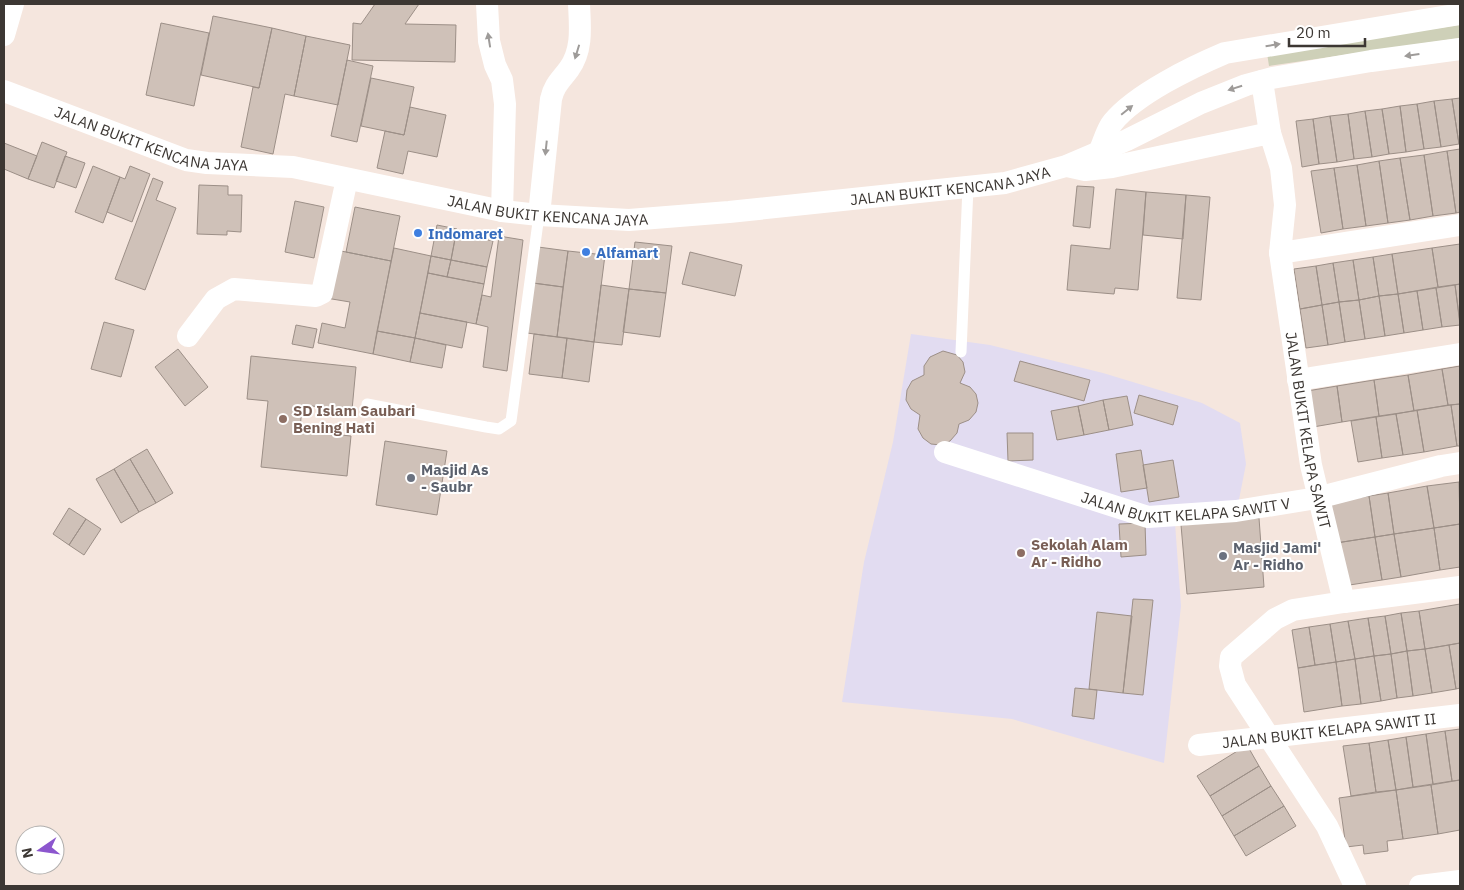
<svg xmlns="http://www.w3.org/2000/svg" width="1464" height="890" font-family="'IBM Plex Sans',sans-serif">
<style>
.education{fill:#e2dcf1}
.green{fill:#ced0b8}
.building{fill:#cfc1b8;stroke:#9c8f87}
.lines{fill:none;stroke-linecap:round;stroke-linejoin:round}
.service{stroke:#fff;stroke-width:11}
.minor{stroke:#fff;stroke-width:22}
.oneway{fill:#9e9b99}
.shop-dot{fill:#3f7fe0;stroke:#fff;stroke-width:2}
.education-dot{fill:#8d6e63;stroke:#fff;stroke-width:2}
.worship-dot{fill:#6b7280;stroke:#fff;stroke-width:2}
.labels{text-anchor:middle;dominant-baseline:central;stroke-width:4;stroke-linejoin:round;paint-order:stroke}
.street-label{font-size:15px;fill:#3c3733;stroke:#fff}
.shop-label{font-size:15px;font-weight:bold;fill:#366cbe;stroke:#fff;text-anchor:start}
.education-label{font-size:15px;font-weight:bold;fill:#785e54;stroke:#fff;text-anchor:start}
.worship-label{font-size:15px;font-weight:bold;fill:#5b616d;stroke:#fff;text-anchor:start}
</style>
<rect width="100%" height="100%" fill="#f5e6de"/>
<path class="education" d="M911,334l79,11 113,28 99,30 38,20 6,41 -10,51 -61,8 6,83 -17,157 -152,-44 -170,-17 22,-140 29,-120z"/>
<path class="green" d="M1460,25v13l-191,28 -2,-13z"/>
<path class="building" d="M375,4h44l-14,20 51,1 -1,37 -103,-2 1,-37 8,1z
M213,16l59,12 -13,60 -58,-13z
M161,23l48,10 -15,73 -48,-11z
M272,28l34,8 -12,60 -9,-2 -12,60 -32,-7 12,-60 6,1z
M306,36l44,9 -12,60 -44,-9z
M347,60l26,6 -16,76 -26,-6z
M371,78l43,9 -10,48 -43,-9z
M1460,98v46h-1l-7,-45z
M1452,99l7,45 -18,3 -7,-46z
M1434,101l7,46 -17,2 -7,-45z
M1417,104l7,45 -18,3 -6,-46z
M1400,106l6,46 -17,2 -7,-45z
M410,107l36,8 -9,42 -29,-6 -5,23 -26,-6 8,-37 19,4z
M1382,109l7,45 -17,3 -7,-46z
M1365,111l7,46 -18,2 -6,-45z
M1348,114l6,45 -17,3 -7,-46z
M1330,116l7,46 -18,2 -6,-45z
M1313,119l6,45 -17,3 -6,-46z
M42,142l25,10 -13,36 -26,-9z
M4,143l33,13 -9,23 -24,-10z
M1460,149v63l-4,1 -9,-62z
M1447,151l9,62 -23,3 -9,-61z
M1424,155l9,61 -23,4 -10,-62z
M65,156l20,7 -9,25 -20,-7z
M1400,158l10,62 -22,3 -9,-62z
M1379,161l9,62 -22,3 -9,-61z
M1357,165l9,61 -23,3 -9,-61z
M93,166l27,11 -17,46 -28,-11z
M130,166l20,8 -18,48 -25,-10 13,-35 5,2z
M1334,168l9,61 -22,4 -10,-62z
M153,178l10,4 -7,18 20,8 -31,82 -30,-11z
M199,185l29,1v9h14l-1,37 -14,-1v4l-30,-1z
M1077,186l17,1 -4,41 -17,-2z
M1116,189l30,3 -8,98 -23,-2 -1,6 -47,-4 4,-45 39,4z
M1146,192l40,3 -3,44 -40,-4z
M1186,195l24,2 -9,103 -24,-2z
M295,201l29,6 -10,51 -29,-6z
M355,207l45,9 -9,45 -45,-9z
M437,225l20,4 -6,31 -20,-4z
M456,233l37,8 -6,26 -36,-7z
M499,236l24,4 -16,131 -24,-4 5,-40 -12,-3 6,-29 9,2z
M635,242l37,4 -6,47 -37,-4z
M1460,244v40l-22,3 -6,-39z
M538,247l30,4 -5,36 -30,-4z
M394,248l37,8 -16,82 -38,-7z
M1432,248l6,39 -40,7 -6,-40z
M336,250l55,11 -18,93 -55,-11 4,-20 23,5 5,-26 -24,-4z
M568,251l37,4 -11,87 -37,-5z
M690,252l52,13 -7,31 -53,-12z
M1392,254l6,40 -19,2 -6,-39z
M431,256l20,4 -4,17 -19,-4z
M1373,257l6,39 -20,4 -6,-40z
M451,260l36,7 -3,17 -37,-7z
M1353,260l6,40 -20,2 -6,-39z
M1333,263l6,39 -17,3 -6,-39z
M1316,266l6,39 -22,4 -6,-40z
M428,273l56,11 -8,40 -56,-11z
M533,283l30,4 -6,50 -30,-4z
M1460,284v38l-5,-37z
M601,285l28,4 -7,56 -28,-3z
M1455,285l5,40 -18,2 -6,-39z
M1436,288l6,39 -19,3 -6,-39z
M629,289l37,4 -6,44 -37,-5z
M1417,291l6,39 -19,3 -6,-39z
M1398,294l6,39 -19,3 -6,-40z
M1379,296l6,40 -20,3 -6,-39z
M1359,300l6,39 -20,3 -6,-40z
M1339,302l6,40 -17,3 -6,-40z
M1322,305l6,40 -22,3 -6,-39z
M420,313l47,9 -5,26 -47,-10z
M104,322l30,8 -13,47 -30,-8z
M296,325l21,4 -4,19 -21,-4z
M377,331l38,7 -5,24 -37,-8z
M534,334l33,4 -5,40 -33,-4z
M415,338l31,7 -4,23 -32,-6z
M567,338l27,4 -5,40 -27,-4z
M178,349l30,38 -23,19 -30,-39z
M943,351l14,4 6,7 2,10 -5,11 10,4 6,7 2,9 -2,9 -7,8 -10,4 -2,9 -7,8 -9,4 -10,-1 -8,-6 -5,-9 2,-14 -9,-6 -5,-9 1,-10 5,-9 12,-6v-9l6,-9z
M251,356l105,11 -4,43 -50,-5 -2,26 51,5 -4,40 -86,-9 7,-66 -21,-2z
M1020,361l70,19 -6,21 -70,-20z
M1460,366v38l-12,1 -6,-36z
M1442,369l6,36 -34,6 -6,-36z
M1408,375l6,36 -35,5 -5,-36z
M1374,380l5,36 -37,6 -5,-36z
M1337,386l5,36 -29,5 -6,-36z
M1139,395l39,11 -5,19 -39,-12z
M1127,396l6,29 -24,5 -6,-30z
M1103,400l6,30 -25,5 -6,-29z
M1460,404v42h-3l-6,-41z
M1451,405l6,41 -33,6 -7,-42z
M1078,406l6,29 -27,5 -6,-29z
M1417,410l7,42 -21,3 -7,-41z
M1396,414l7,41 -21,3 -6,-41z
M1376,417l6,41 -24,4 -7,-41z
M1007,433h26v27l-25,1z
M385,441l62,10 -10,64 -61,-10z
M147,449l26,44 -17,10 -26,-44z
M1141,450l6,38 -26,4 -5,-38z
M130,459l26,44 -17,9 -25,-43z
M1173,460l6,37 -30,5 -6,-37z
M114,469l25,43 -18,11 -25,-44z
M1459,482l1,42 -26,4 -7,-42z
M1427,486l7,42 -40,6 -6,-41z
M1388,493l6,41 -19,3 -6,-41z
M1369,496l6,41 -39,6 -6,-41z
M69,508l17,11 -17,26 -16,-11z
M1259,518l5,69 -77,7 -6,-69z
M86,519l15,10 -17,26 -15,-10z
M1145,523l1,32 -25,2 -2,-33z
M1460,524v43l-20,3 -6,-42z
M1434,528l6,42 -39,7 -7,-43z
M1394,534l7,43 -19,3 -7,-43z
M1375,537l7,43 -39,6 -7,-43z
M1133,599l20,1 -10,95 -20,-2z
M1460,604v39l-35,6 -6,-38z
M1419,611l6,38 -18,2 -6,-38z
M1097,612l35,4 -9,77 -34,-4z
M1401,613l6,38 -16,3 -6,-38z
M1385,616l6,38 -17,2 -6,-38z
M1368,618l6,38 -19,3 -7,-38z
M1348,621l7,38 -19,3 -6,-38z
M1330,624l6,38 -21,3 -6,-38z
M1309,627l6,38 -17,3 -6,-38z
M1460,643v45l-4,1 -7,-44z
M1449,645l7,44 -24,4 -7,-44z
M1425,649l7,44 -19,3 -6,-45z
M1407,651l6,45 -16,2 -6,-44z
M1391,654l6,44 -16,3 -7,-45z
M1374,656l7,45 -20,3 -6,-45z
M1355,659l6,45 -19,2 -6,-44z
M1336,662l6,44 -38,6 -6,-44z
M1075,688l22,2 -3,29 -22,-3z
M1460,729v51l-8,1 -7,-50z
M1445,731l7,50 -19,3 -7,-50z
M1426,734l7,50 -20,3 -7,-50z
M1406,737l7,50 -17,3 -8,-50z
M1388,740l8,50 -20,2 -7,-49z
M1369,743l7,49 -25,4 -8,-50z
M1247,745l12,21 -49,30 -13,-20z
M1259,766l12,20 -49,30 -12,-20z
M1460,780v50l-22,4 -7,-49z
M1431,785l7,49 -35,5 -7,-49z
M1271,786l13,20 -50,30 -12,-20z
M1396,790l7,49 -16,2 1,10 -24,3 -1,-9 -17,2 -7,-49z
M1284,806l12,20 -50,30 -12,-20z"/>
<g class="lines">
<path class="service" d="M961,352l7,-165
M367,404l119,23 13,2 12,-8 28,-206"/>
<g class="minor">
<path d="M487,4l2,37 6,24 7,15 3,24 -3,107"/>
<path d="M4,35l9,-31"/>
<path d="M1262,81l8,52"/>
<path id="s1" d="M4,91l182,69 21,3 86,4 209,44 37,4 90,5 100,-8 276,-29 61,-17 61,-26 74,-37 45,-18 26,-7 99,-17 89,-12"/>
<path d="M1100,150c4,-9 7,-21 13,-28 23,-28 79,-55 112,-69l235,-39"/>
<path id="s2" d="M1067,166l18,4 27,-3 158,-34 11,35 4,37 -5,48 31,212 33,137 -51,8 -18,9 -44,38 -1,9 5,19 92,141 28,60"/>
<path d="M539,215l12,-116c3,-14 10,-19 18,-30 14,-19 11,-43 10,-65"/>
<path d="M1280,253l180,-28"/>
<path d="M188,336l28,-37 18,-10 82,7 6,-3 25,-114"/>
<path d="M1298,380l162,-26"/>
<path id="s3" d="M945,452l203,65 88,-6 81,-13 124,-32 19,-3"/>
<path d="M1344,602l116,-15"/>
<path id="s4" d="M1199,745l261,-30"/>
<path d="M1420,886l40,-5"/>
</g>
</g>
<defs><path id="oneway-solid" d="M-6-.8H1V-3.2L6.5 0L1 3.2V.8H-6Z" transform="scale(1.25)"/></defs>
<g class="oneway">
<use href="#oneway-solid" transform="translate(489 40) rotate(-99)"/>
<use href="#oneway-solid" transform="translate(1273 45) rotate(-9)"/>
<use href="#oneway-solid" transform="translate(577 52) rotate(107)"/>
<use href="#oneway-solid" transform="translate(1412 55) rotate(172)"/>
<use href="#oneway-solid" transform="translate(1235 88) rotate(162)"/>
<use href="#oneway-solid" transform="translate(1127 110) rotate(-39)"/>
<use href="#oneway-solid" transform="translate(546 148) rotate(96)"/>
</g>
<g class="shop-dot">
<circle cx="418" cy="233" r="5"/>
<circle cx="586" cy="252" r="5"/>
</g>
<g class="education-dot">
<circle cx="283" cy="419" r="5"/>
<circle cx="1021" cy="553" r="5"/>
</g>
<g class="worship-dot">
<circle cx="411" cy="478" r="5"/>
<circle cx="1223" cy="556" r="5"/>
</g>
<g class="labels">
<g class="street-label">
<text stroke="none"><textPath href="#s1" startOffset="156">JALAN BUKIT KENCANA JAYA</textPath></text>
<text stroke="none"><textPath href="#s1" startOffset="966">JALAN BUKIT KENCANA JAYA</textPath></text>
<text stroke="none"><textPath href="#s1" startOffset="561">JALAN BUKIT KENCANA JAYA</textPath></text>
<text stroke="none"><textPath href="#s2" startOffset="509">JALAN BUKIT KELAPA SAWIT</textPath></text>
<text stroke="none"><textPath href="#s3" startOffset="250">JALAN BUKIT KELAPA SAWIT V</textPath></text>
<text stroke="none"><textPath href="#s4" startOffset="131">JALAN BUKIT KELAPA SAWIT II</textPath></text>
</g>
<g class="shop-label">
<text x="428" y="233">Indomaret</text>
<text x="596" y="252">Alfamart</text>
</g>
<g class="education-label">
<text x="293" y="410">SD Islam Saubari<tspan x="293" dy="17">Bening Hati</tspan></text>
<text x="1031" y="544">Sekolah Alam<tspan x="1031" dy="17">Ar - Ridho</tspan></text>
</g>
<g class="worship-label">
<text x="421" y="469">Masjid As<tspan x="421" dy="17">- Saubr</tspan></text>
<text x="1233" y="547">Masjid Jami'<tspan x="1233" dy="17">Ar - Ridho</tspan></text>
</g>
</g>
<rect width="1464" height="890" fill="none" stroke="#3c3733" stroke-width="10"/>
<g transform="translate(40 850) rotate(257)"><circle r="24" fill="#ffffff" stroke="#b1afad"/>
<path d="M0-4L9 19L0 12L-9 19Z" fill="#8c56ce"/>
<text y="-8" font-size="14" font-weight="bold" text-anchor="middle" fill="#3c3733">N</text>
</g>
<path d="M1289 38v8h76v-8" fill="none" stroke="#3c3733" stroke-width="2.5"/>
<text x="1296" y="38" font-size="15" fill="#3c3733" stroke="#ffffff" stroke-width="4" paint-order="stroke">20 m</text>
</svg>
